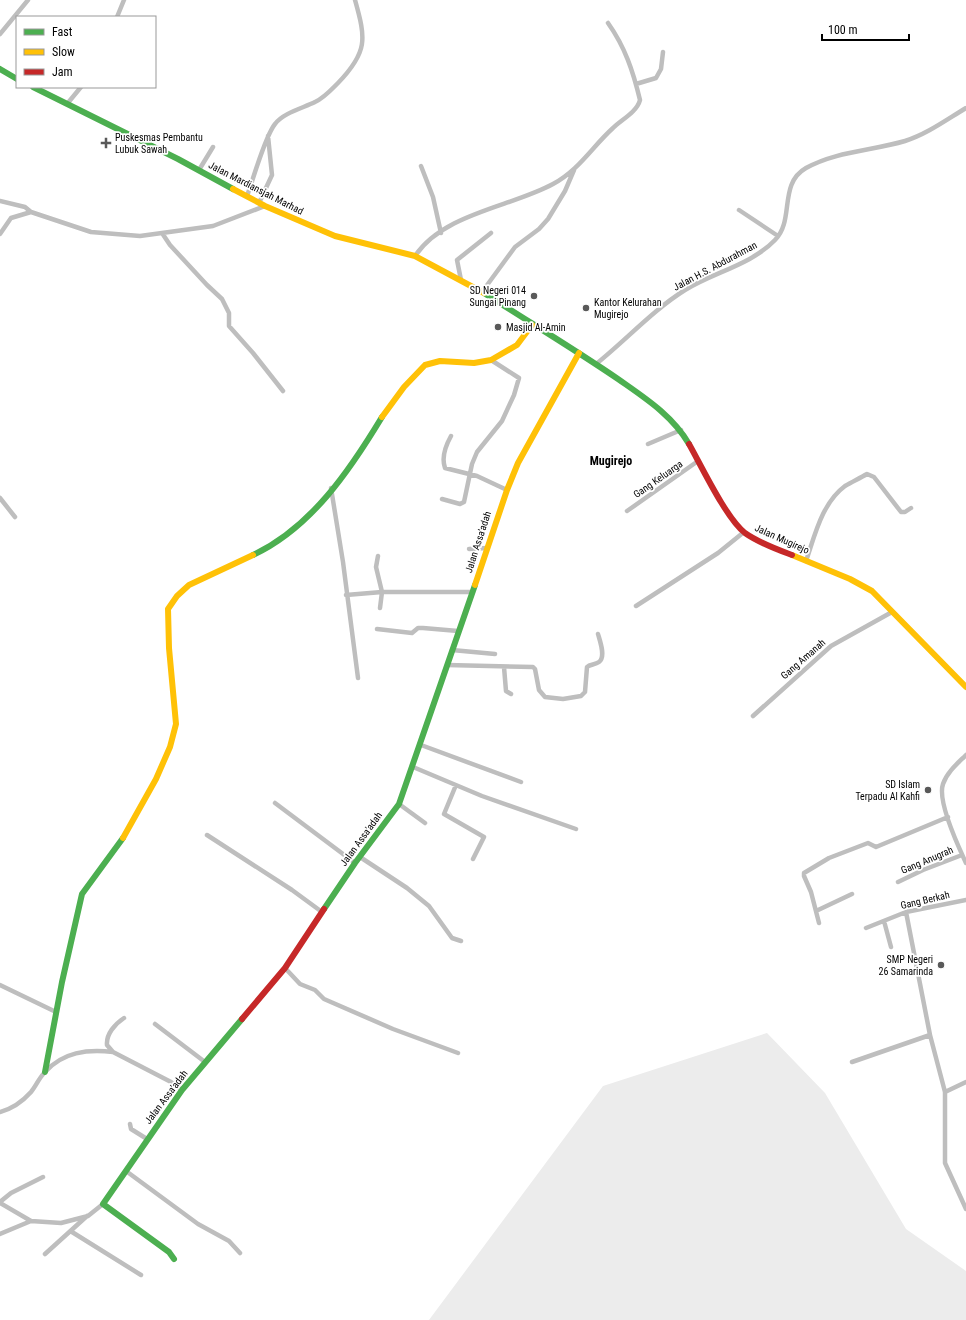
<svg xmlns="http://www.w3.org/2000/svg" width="966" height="1320" font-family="'Roboto Condensed',sans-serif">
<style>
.green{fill:#ececec}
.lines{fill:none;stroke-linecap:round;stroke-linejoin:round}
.street{stroke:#bebebe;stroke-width:4.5}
.fast{stroke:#4caf50;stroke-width:6}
.slow{stroke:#ffc107;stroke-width:6}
.jam{stroke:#c62828;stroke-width:6}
.poi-dot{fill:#595959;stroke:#fff;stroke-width:1.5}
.labels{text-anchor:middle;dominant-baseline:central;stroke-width:3.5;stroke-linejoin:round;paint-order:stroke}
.poi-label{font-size:10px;fill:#000;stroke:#fff;text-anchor:start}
.street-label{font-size:10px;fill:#000;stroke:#fff}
.quarter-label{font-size:12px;font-weight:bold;fill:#000;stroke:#fff}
</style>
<rect width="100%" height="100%" fill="#fff"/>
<path class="green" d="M767,1033l58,60 81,136 60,42v49h-537l174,-234z"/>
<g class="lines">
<path class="street" d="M117,17l7,-17
M0,34l28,-34
M636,84l20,-6 5,-9 2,-17
M67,104l14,-17
M421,166l12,31 8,36
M199,170l14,-23
M247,196c6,-16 18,-60 28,-72 8,-11 28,-16 40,-22 9,-4 16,-12 23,-19 30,-31 28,-44 17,-83
M0,201l25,6 6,5 60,20 49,4 73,-10 52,-20
M259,203l13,-28 -4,-39
M739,210l39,26
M162,233l8,12 37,40 15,14 7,14v13l24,27 30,38
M0,234l11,-16 20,-6
M415,256c29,-43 96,-49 138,-72 26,-14 39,-37 60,-56 8,-8 24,-16 27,-28 -7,-29 -15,-53 -32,-77
M461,280l-4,-20 34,-27
M482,292l33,-45 24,-18 9,-10 17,-28 9,-21
M596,364c30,-24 57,-54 89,-74 29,-18 66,-25 90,-50 20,-20 3,-56 31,-72 31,-17 65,-17 99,-27 22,-7 41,-21 61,-33
M451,436c-5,9 -10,21 -6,32l32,8 30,14
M648,444l33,-14
M331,488l12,74 15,116
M0,498l15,19
M442,499l18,5 4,-2 8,-38 5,-12 25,-31 12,-26 5,-17 -28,-18
M627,511l71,-50
M469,549l18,-1
M806,561c9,-26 16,-58 39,-75 7,-4 15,-8 22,-12l7,3 27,35h4l6,-4
M346,595l36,-3 -6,-25 2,-11
M636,606l82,-53 26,-21
M380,608l2,-16h91
M377,629l35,4 6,-5h5l35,3
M452,650l43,4
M447,665l86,2 2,2 4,21 6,7 18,2 18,-3 4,-4 2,-25c3,-3 8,-2 12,-5 7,-5 1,-21 -1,-28
M504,667l2,24 5,3
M753,716l78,-70 61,-34
M421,745l100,37
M966,755c-8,8 -19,17 -23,29 -6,17 15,62 23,79
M413,767l69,29 94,33
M456,785l-12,29 40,23 -11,22
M275,803l80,60
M399,804l26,19
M207,835l85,55 30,22
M360,857l47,31 22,18 23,32 9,3
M898,882l25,-12 39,-15
M816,911l36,-17
M906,912l24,123
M884,921l7,26
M819,923l-8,-31 -7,-16v-3l25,-15 39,-15 8,4 72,-30
M866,928l40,-16 60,-12
M285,968l15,16 15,6 9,9 69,30 65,24
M0,985l56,27
M124,1018c-9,6 -18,16 -17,27l6,7 58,30 11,8
M155,1024l50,38
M852,1062l78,-27 15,57
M966,1082l-21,10v71l21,46
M0,1112c11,-3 23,-11 31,-20 5,-6 8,-14 14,-20 18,-20 42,-23 68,-20
M130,1124l1,5 16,10
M126,1171l72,53 31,17 11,12
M0,1202l11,-9 32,-16
M0,1203l31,18 30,2 27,-7 15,-12
M72,1232l69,43
M0,1234l31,-13
M45,1254l42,-38"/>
<path class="fast" d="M0,69l17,10
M33,87l145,72 55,30
M484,293c45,29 90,56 134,86 27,19 54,36 71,65
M253,555c58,-27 97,-85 129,-138
M324,909l31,-46 44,-59 76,-219
M45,1072l17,-90 20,-88 41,-56
M174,1259l-5,-7 -66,-48 79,-114 60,-71"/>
<path class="slow" d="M233,189l32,17 70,30 80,20 69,37
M382,417l22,-30 21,-22 15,-4 34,2 17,-3 26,-15 15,-20
M792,555l58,24 22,12 94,96
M475,585l32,-95 11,-27 61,-110
M123,838l33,-59 14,-32 6,-23 -7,-76 -1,-39 9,-13 12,-11 64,-30"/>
<path class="jam" d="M689,444c13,23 37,74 56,89 14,10 31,16 47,22
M242,1019l43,-51 39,-59"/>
</g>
<g class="poi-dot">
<path d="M104 137h4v4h4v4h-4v4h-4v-4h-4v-4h4z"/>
<circle cx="534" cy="296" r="4"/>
<circle cx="586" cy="308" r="4"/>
<circle cx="498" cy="327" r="4"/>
<circle cx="928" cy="790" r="4"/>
<circle cx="941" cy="965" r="4"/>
</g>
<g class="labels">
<g class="poi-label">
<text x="115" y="137">Puskesmas Pembantu<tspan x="115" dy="12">Lubuk Sawah</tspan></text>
<text x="526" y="290" text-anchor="end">SD Negeri 014<tspan x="526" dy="12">Sungai Pinang</tspan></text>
<text x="594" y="302">Kantor Kelurahan<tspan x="594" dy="12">Mugirejo</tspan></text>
<text x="506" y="327">Masjid Al-Amin</text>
<text x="920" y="784" text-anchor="end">SD Islam<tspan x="920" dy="12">Terpadu Al Kahfi</tspan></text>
<text x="933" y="959" text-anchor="end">SMP Negeri<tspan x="933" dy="12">26 Samarinda</tspan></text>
</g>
<g class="street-label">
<text transform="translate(256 188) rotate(27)">Jalan Mardiansjah Marhad</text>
<text transform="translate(715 266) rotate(-28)">Jalan H.S. Abdurahman</text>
<text transform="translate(658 479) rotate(-35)">Gang Keluarga</text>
<text transform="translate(782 539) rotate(24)">Jalan Mugirejo</text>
<text transform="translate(478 542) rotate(-72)">Jalan Assa'adah</text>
<text transform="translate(803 659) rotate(-41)">Gang Amanah</text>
<text transform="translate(361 839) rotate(-54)">Jalan Assa'adah</text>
<text transform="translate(927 860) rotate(-23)">Gang Anugrah</text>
<text transform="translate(925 900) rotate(-13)">Gang Berkah</text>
<text transform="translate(166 1097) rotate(-53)">Jalan Assa'adah</text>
</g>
<g class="quarter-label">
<text x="611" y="461">Mugirejo</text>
</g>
</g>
<rect x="16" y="16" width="140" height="72" fill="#ffffff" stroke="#999999"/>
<rect x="24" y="29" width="20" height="6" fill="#4caf50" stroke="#999999"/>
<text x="52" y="36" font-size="12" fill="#000000">Fast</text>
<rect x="24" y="49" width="20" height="6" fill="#ffc107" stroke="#999999"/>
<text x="52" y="56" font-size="12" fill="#000000">Slow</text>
<rect x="24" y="69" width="20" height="6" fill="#c62828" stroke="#999999"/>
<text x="52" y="76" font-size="12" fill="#000000">Jam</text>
<path d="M822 34v6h87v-6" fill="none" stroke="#000000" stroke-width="2"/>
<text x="828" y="34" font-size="12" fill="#000000" stroke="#ffffff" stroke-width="3" paint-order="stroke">100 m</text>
</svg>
